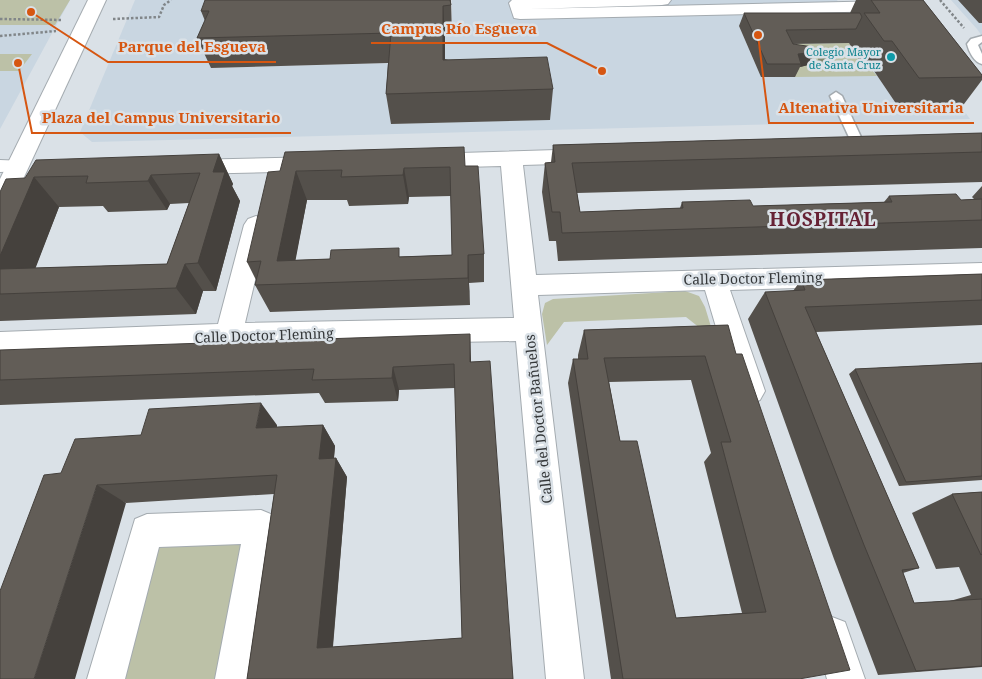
<svg xmlns="http://www.w3.org/2000/svg" width="982" height="679" font-family="'Noto Serif',serif">
<style>
.built{fill:#c9d6e1;fill-rule:evenodd}
.green{fill:#bcc1a7}
.lines{fill:none;stroke-linecap:round;stroke-linejoin:round}
.service-casing{stroke:#a4abb0;stroke-width:3}
.pedestrian-casing{stroke:#a4abb0;stroke-width:2}
.minor-casing{stroke:#a4abb0;stroke-width:2}
.tertiary-casing{stroke:#a4abb0;stroke-width:2}
.path{stroke:#818689;stroke-width:2.5;stroke-dasharray:2.5 2;stroke-linecap:butt}
.service{fill:#fff;fill-rule:evenodd}
.pedestrian{fill:#fff;fill-rule:evenodd}
.minor{fill:#fff;fill-rule:evenodd}
.tertiary{fill:#fff;fill-rule:evenodd}
.tree{fill:#81886f}
.wall{fill:#54504b;fill-rule:evenodd}
.shaded-wall{fill:#45413d}
.building{fill:#625d57;stroke:#45413d;fill-rule:evenodd}
.culture-dot{fill:#0f9aa8;stroke:#dae1e7;stroke-width:2}
.labels{text-anchor:middle;dominant-baseline:central;stroke-width:5;stroke-linejoin:round;paint-order:stroke}
.far-culture-label{font-size:11px;fill:#0d838f;stroke:#dae1e7;text-anchor:end}
.street-label{font-size:14px;fill:#35383a;stroke:#dae1e7}
.district-label{font-size:19px;font-weight:bold;letter-spacing:1px;fill:#662134;stroke:#dae1e7}
.leader{fill:none;stroke:#d65611;stroke-width:2}
.callout-dot{fill:#d65611;stroke:#dae1e7;stroke-width:2}
.callout-label{font-size:15px;text-anchor:middle;font-weight:bold;fill:#d65611;stroke:#dae1e7;stroke-width:5;stroke-linejoin:round;paint-order:stroke}
</style>
<rect width="100%" height="100%" fill="#dae1e7"/>
<path class="built" d="M0,0h70l-70,129z
M135,0h94l-16,41h8l-10,27 184,-5 -4,61 159,-5 -6,-31 -99,2v-54l7,-1v-35h385l10,17h50l73,102 -878,23 -12,-10zM848,18l39,1 2,3h10l61,85 -61,1 -25,-37h-8l-17,-28 -69,1 7,14 19,2 2,5 -16,3 2,9h-33l-22,-51h114z
M951,0h31v36l-5,-7z"/>
<path class="green" d="M0,0h70l-15,25h-55z
M849,43l28,33 -82,1 -15,-33z
M0,54h32l-13,17h-19z
M685,291l14,5 6,11 10,33 -29,-23 -122,5 -17,23 -5,-31 3,-11 8,-4z
M246,544l-25,135h-100l35,-132z"/>
<g class="lines">
<defs>
<path id="service" d="M982,36v6l-4,3 4,9v10c-8,-2 -13,-12 -15,-20l4,-5z
M836,92l6,4 24,52 -1,3h-10l-1,-3 -24,-52z"/>
<path id="pedestrian" d="M0,160l25,1 3,5 -3,5 -25,1z"/>
<path id="minor" d="M512,0h159l-3,4 -6,1 -134,4 363,-8 6,1 3,4 -3,4 -6,1 -371,8 -6,-1 -5,-15z
M589,149l8,2 3,5 -3,5 -8,2 -66,2 13,110 446,-12v20l-252,7 35,101 -5,9 -10,4 -10,-4 -5,-9 -30,-101 -167,5 46,384h-38l-30,-338 -287,5 -229,10v-24l218,-8 26,-99 4,-6 8,-3 8,3 4,6 -23,98 269,-5 -13,-152 -74,2 -8,-2 -3,-5 3,-5 8,-2z
M319,157l8,2 3,5 -3,5 -8,2 -132,3 -8,-2 -3,-5 3,-5 8,-2z
M261,510l12,5 5,12 -25,152h-38l26,-135 -82,3 -34,132h-38l48,-160 12,-5z
M832,617l13,5 20,57h-38l-13,-44 5,-13z"/>
<path id="tertiary" d="M88,0h18l-94,203 -4,6 -8,2v-32z"/>
</defs>
<use href="#service" class="service-casing"/>
<use href="#pedestrian" class="pedestrian-casing"/>
<use href="#minor" class="minor-casing"/>
<use href="#tertiary" class="tertiary-casing"/>
<path class="path" d="M940,0l24,28
M0,19l62,1
M113,19l46,-2 5,-12 7,-5
M0,36l56,-5"/>
<use href="#service" class="service"/>
<use href="#pedestrian" class="pedestrian"/>
<use href="#minor" class="minor"/>
<use href="#tertiary" class="tertiary"/>
</g>
<circle class="tree" cx="823" cy="60" r="5"/>
<path class="wall" d="M451,0l1,35 -7,1v23l108,30 -3,31 -159,4 -5,-30 2,-31 -177,5 -14,-30 8,-17 -4,-10z
M856,0h67l59,75v5l-21,28h-62l-25,-37h-8l-17,-28 -56,1 22,8 -7,13 -8,2 -5,10h-34l-22,-51 5,-13h106z
M958,0h24v23h-3z
M982,133v49l-405,11 3,19 100,-4 2,-6 71,4 131,-4 5,-6 72,4 13,-1 -2,-2 10,-11v62l-424,13 -2,-20h-7l-7,-49 3,-29 6,-1 2,-17z
M219,154l14,30 -1,2 8,15 -24,90h-13l-7,23 -196,7v-129l25,-14zM189,203l-22,61 -132,4 24,-61 44,-1 5,6 59,-2 3,-6z
M465,166l19,88v28l-15,1 1,22 -200,7 -15,-27 1,-5 -9,-18 33,-91zM451,196l1,59 -157,5 12,-60h40l2,6 59,-2 1,-7z
M982,274v51l-166,7 103,236 -16,5 11,30 36,-2 21,-6 -12,-28 -23,2 -24,-56 40,-19 30,-2v175l-104,8 -44,-116 -86,-240 17,-27 28,-1 8,-11z
M728,325l71,354h-188l-43,-296 5,-24h5v-4l6,-25zM691,380l20,73 -7,9 38,151 -66,5 -56,-177 -11,-59z
M0,350l471,12 42,317h-266l27,-185 -148,9 -65,-30 80,-38 136,-10v2l46,-2 12,21 -1,12h2l11,19 -14,170 129,-9 -7,-250 -56,2 -1,11 -73,2 -6,-10 -319,12z
M982,363v117l-83,6 -50,-112 6,-5z"/>
<path class="shaded-wall" d="M443,6l2,30v54l-2,-30z
M815,52l-7,13 -8,2 1,-3 -3,-10z
M219,154l14,30 -1,2 8,15 -24,90 -18,-28 15,-91z
M404,168l5,29 -1,7 -5,-29z
M296,171l11,29 -16,84 -14,-23z
M151,175l19,29 -3,6 -19,-29z
M34,177l25,30 -33,86 -26,-18v-19z
M468,255l1,28 1,22 -2,-27z
M185,264l18,27 -7,23 -20,-26z
M470,334l1,25v27l-1,-24z
M393,367l6,23 -1,11 -6,-23z
M261,403l16,22 -4,24 -17,-21z
M323,425l12,21 -3,32 -13,-19z
M336,458l11,19 -15,177 -15,-6z
M97,485l29,18 -51,176h-41z"/>
<path class="building" d="M205,0h245l1,5 -8,1v54l104,-3 6,32 -167,5 5,-61 -194,5 12,-27h-8z
M871,0h52l59,75v2l-63,1 -27,-37h-8l-20,-28h16z
M744,13h116l2,4 -6,12 -70,1 7,14 20,3 2,5 -17,2 3,10h-34z
M982,133v19l-410,11 8,49 103,-4 -1,-6 68,-2 3,6 139,-4 -3,-6 67,-2 5,6 21,-1v21l-420,13 -2,-21h-8l-7,-49 10,-1 -2,-17z
M464,147l1,19h13l6,88 -16,1v23l-213,7 6,-24 -14,1 21,-90 12,-1 5,-19zM450,167l2,88 -53,2v-9l-68,2 -1,9 -53,2 19,-90 46,-1 -1,7 62,-2 1,-7z
M219,154l-6,18h12l-27,91 -13,1 -9,24 -176,6v-25l167,-5 33,-91 -49,2 -3,6 -62,2 2,-7 -54,1 -34,79v-64l6,-13 19,-1 11,-18z
M982,274v26l-177,7 114,261 -17,2 12,33 68,-4v67l-66,5 -52,-126 -99,-253 40,-2 -4,-10z
M728,325l8,29h6l108,316 -51,9h-176l-50,-320h15l-4,-29zM705,356l26,86h-10l45,170 -90,6 -39,-177h-17l-16,-83z
M470,334v28l20,-1 23,318h-266l30,-204 -180,10 -63,194h-34v-88l44,-116 17,-2 14,-34 66,-4 8,-26 112,-6 -5,25 67,-3 -4,34 17,-1 -19,190 145,-10 -8,-274 -61,3 -1,11 -80,2 2,-11 -314,11v-30z
M982,363v113l-76,6 -51,-113z
M982,492v62l-1,1 -29,-61z"/>
<circle class="culture-dot" cx="891" cy="57" r="5"/>
<g class="labels">
<g class="far-culture-label">
<text x="881" y="51">Colegio Mayor<tspan x="881" dy="13">de Santa Cruz</tspan></text>
</g>
<g class="street-label">
<text transform="translate(753 278) rotate(-1)">Calle Doctor Fleming</text>
<text transform="translate(264 335) rotate(-2)">Calle Doctor Fleming</text>
<text transform="translate(538 419) rotate(-96)">Calle del Doctor Bañuelos</text>
</g>
<g class="district-label">
<text x="823" y="219">HOSPITAL</text>
</g>
</g>
<path class="leader" d="M602 71L547 43H371M31 12L108 62H276M758 35L769 123H974M18 63L32 133H291"/>
<g class="callout-dot">
<circle cx="602" cy="71" r="5"/>
<circle cx="31" cy="12" r="5"/>
<circle cx="758" cy="35" r="5"/>
<circle cx="18" cy="63" r="5"/>
</g>
<g class="callout-label">
<text x="459" y="34">Campus Río Esgueva</text>
<text x="192" y="52">Parque del Esgueva</text>
<text x="871" y="113">Altenativa Universitaria</text>
<text x="161" y="123">Plaza del Campus Universitario</text>
</g>
</svg>
